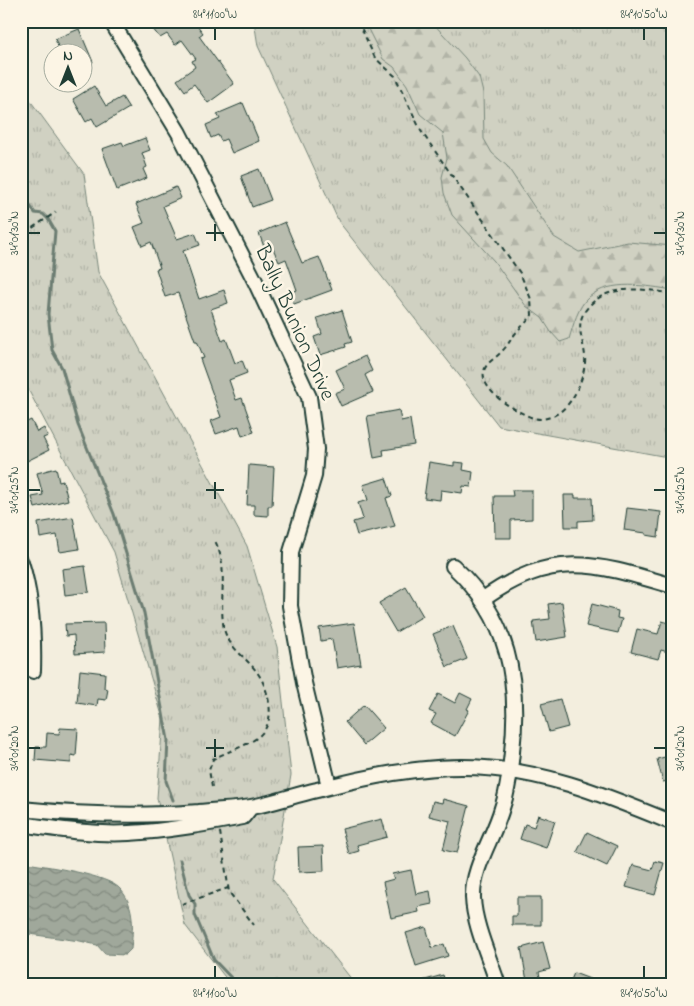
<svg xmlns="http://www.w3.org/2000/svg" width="694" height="1006" font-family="'Indie Flower',sans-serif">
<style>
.grass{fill:url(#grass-tufts);stroke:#78877b}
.forest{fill:url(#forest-firs);stroke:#78877b}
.water{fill:url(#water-waves);stroke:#6c7d72}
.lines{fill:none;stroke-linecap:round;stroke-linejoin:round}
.stream{stroke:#6c7d72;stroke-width:3}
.building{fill:#b8bcae;stroke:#1f3d34}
.minor-casing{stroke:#1f3d34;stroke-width:18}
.path{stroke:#1f3d34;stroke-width:2;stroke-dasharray:5 4;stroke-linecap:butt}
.minor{stroke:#fcf5e5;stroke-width:14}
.ticks{fill:none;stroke:#1f3d34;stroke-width:2}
.labels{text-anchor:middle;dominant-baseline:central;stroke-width:5;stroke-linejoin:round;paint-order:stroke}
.street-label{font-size:22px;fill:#1f3d34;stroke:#fcf5e5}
.neatline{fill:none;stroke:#1f3d34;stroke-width:2}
.ticks-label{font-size:12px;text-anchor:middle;fill:#1f3d34}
</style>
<defs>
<pattern id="grass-tufts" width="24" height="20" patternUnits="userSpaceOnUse" patternTransform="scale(1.25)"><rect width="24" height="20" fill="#d0d1c2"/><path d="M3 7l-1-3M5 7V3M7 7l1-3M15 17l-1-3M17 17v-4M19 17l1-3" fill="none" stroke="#b2b4a7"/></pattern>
<pattern id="forest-firs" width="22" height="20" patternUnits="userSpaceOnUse" patternTransform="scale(1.25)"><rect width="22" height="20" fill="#d0d1c2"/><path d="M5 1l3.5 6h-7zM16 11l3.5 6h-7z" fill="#b2b4a7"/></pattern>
<pattern id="water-waves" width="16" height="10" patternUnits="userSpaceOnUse" patternTransform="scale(1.25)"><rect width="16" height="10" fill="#a0a89b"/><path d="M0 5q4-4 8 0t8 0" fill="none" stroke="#828a7f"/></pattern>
</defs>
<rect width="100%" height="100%" fill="#f3eede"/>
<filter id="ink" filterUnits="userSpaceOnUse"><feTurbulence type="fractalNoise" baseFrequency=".02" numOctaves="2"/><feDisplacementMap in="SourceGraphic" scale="10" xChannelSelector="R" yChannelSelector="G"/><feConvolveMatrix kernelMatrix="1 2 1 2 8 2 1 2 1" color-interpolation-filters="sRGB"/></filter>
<g filter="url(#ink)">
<path class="grass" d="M254,21h419v437l-174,-32 -160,-204 -81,-176z
M21,88l63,86 14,98 149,274 30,101 14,128 -18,104 83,106h-125l-46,-60 -28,-127 6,-79 -49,-167 -93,-176z"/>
<path class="forest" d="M364,21h67l34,37 14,19 4,16 1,46 8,14 15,13 47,71 25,15 49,-10 45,4v44c-25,-4 -63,-11 -84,7 -11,9 -16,29 -20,42l-9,3 -9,-10 -9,-14 -16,-12 -32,-45 -42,-46 -8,-22 -2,-16 5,-19 -4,-25 -23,-19 -13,-29 -13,-18 -11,-8z"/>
<path class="water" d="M21,862c21,4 88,12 100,28 14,16 12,39 10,59l-6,6 -20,-1 -8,-9 -17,-4 -59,-8z"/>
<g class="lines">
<path class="stream" d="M21,131v10
M21,193l14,20 8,1 5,5 7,12 -7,83 4,36 10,18 16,57 36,89 30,99 24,127 -2,41 7,19
M180,860l9,35 6,9v11l19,45 24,25"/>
</g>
<path class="building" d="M161,21h33l9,12 -4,3 35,48 -26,19 -14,-19 -9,7 -8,-11 18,-13 -3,-6 4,-2 -14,-19 -7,5 -8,-11 -7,4 -8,-10z
M79,29l14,33 -11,4v-14h-22l-5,-13z
M94,86l12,20 16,-9 7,11 -32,19 -5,-9 -6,4 -13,-23z
M243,103l16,38 -27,12 -6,-14 -5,2 -3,-6 -7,3 -5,-13 14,-6 -3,-5z
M145,138l5,12 -8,3 5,14 -4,2 4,9 -30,12 -15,-41 20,-7 2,4z
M259,169l12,31 -19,7 -11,-31z
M176,187l5,11 -18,8 14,33 18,-6 5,12 -17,6 16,48 25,-9 4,13 -17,6 11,32 4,-2 9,24 7,-3 5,13 -18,7 7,20 6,-2 12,34 -12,4 -3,-10 -23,8 -5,-13 10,-4 -21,-58 4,-1 -7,-17h-2l-17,-48 -13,4 -9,-28 4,-1 -9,-26 -9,4 -8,-19 10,-4 -8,-19z
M285,222l17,41 17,-6 13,33 -38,14 -4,-11 7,-3 -11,-31 -7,3 -8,-18 -7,3 -5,-14z
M342,310l10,32 -7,2 1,3 -26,8 -6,-18 8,-3 -5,-16z
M365,356l7,15 -7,4 8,17 -32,14 -6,-13 10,-4 -9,-19z
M399,410l2,11 9,-2 4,26 -31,5 1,6 -10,2 -7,-42z
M31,420l6,12 7,-4 4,8 -5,2 6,12 -22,11 -6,-12v-24z
M429,462l25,4v-4l10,1 -1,7 10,2 -2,15 -8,-1 -1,7 -21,-3 -1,10 -16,-2z
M249,465l25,2 -2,39h-4v10l-14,-1v-10h-7z
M56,468l3,14 4,-1 5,19 -33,8 -3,-11 11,-2 -6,-22z
M386,478l6,18 -6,2 9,28 -38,9 -4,-13 10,-3 -5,-16 10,-3 -5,-15z
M512,490h20v29l-21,1v18h-16l-1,-42h19z
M564,495h11v3h17l1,22 -15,1v6h-13z
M627,508l34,4 -3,25 -12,-2v-2l-22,-3z
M73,517l6,32 -19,3 -3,-17 -17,3 -2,-15z
M85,566l4,26 -24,3 -3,-26z
M406,587l17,29 -27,16 -17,-29z
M562,602l5,35 -31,5 -3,-21 17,-2 -2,-15z
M592,604l26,7 -1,7 5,1 -4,14 -32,-7z
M662,621l11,3 -5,28 -7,-2 -3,9 -27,-7 6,-23 21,5z
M104,623l1,29 -30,2 -1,-19 -8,1 -1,-12z
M354,623l7,41 -24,4 -5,-29 -11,2 -2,-13z
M453,626l14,33 -20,8 -14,-33z
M80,670l25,3 -1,15 4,1 -2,11 -8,-1 -1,7 -20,-3z
M460,693l12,6 -5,10 2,1 -14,26 -24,-13 5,-9 -7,-3 9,-17 17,9z
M560,699l8,28 -19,5 -8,-28z
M364,705l20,23 -20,17 -19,-23z
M60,728l18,1 -2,27 -5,-1v8l-36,-3 1,-13h10l1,-14 12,1z
M673,755v25l-10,2 -6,-23z
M443,799l26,7 -12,47 -14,-3 7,-29 -21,-5 4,-15 9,2z
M538,815l17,6 -9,27 -26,-9 5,-15 9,3z
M382,819l5,18 -30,8 2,6 -10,3 -7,-25z
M587,832l30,14 -10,20 -30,-14z
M323,846l1,25 -25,1 -1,-25z
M655,861l9,2 -9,32 -29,-8 7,-22 19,5z
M411,870l5,24 14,-3 2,13 -14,3 1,5 -28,6 -8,-36 11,-3 -2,-5z
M517,897h24v28h-29v-9h5z
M426,927l6,21 12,-4 4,12 -32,10 -10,-33z
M543,942l7,27 -11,3 1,5 -13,4 -6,-33z
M574,973l29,11v1h-34z
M443,975l3,10h-27l-1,-3z"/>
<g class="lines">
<defs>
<path id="minor" d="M111,21l68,112 76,148 54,116 7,52 -2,27 -23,76 -1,54 14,77 25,103
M21,562c11,35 13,73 12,109
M453,566c56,52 67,114 59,186 -2,19 -4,39 -10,56 -8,29 -30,59 -29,90 1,27 17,61 25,87
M482,600c71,-51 113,-37 191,-14
M21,809c60,6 118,8 178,3 17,-2 35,-2 52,-5 22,-4 44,-12 66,-17 48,-13 96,-23 145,-23 76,0 143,28 211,56
M21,824c35,5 72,11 108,9 38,-2 76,-9 114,-16l8,-10"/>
</defs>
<use href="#minor" class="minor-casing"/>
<path class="path" d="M358,21l17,37 20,18 26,55 99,142 11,26 1,16c-4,7 -12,12 -17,19 -5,6 -8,13 -14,18 -4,5 -10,8 -14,13 -13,16 14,37 26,43 9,5 18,11 28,11 27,-2 41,-33 44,-56 2,-21 -16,-39 7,-60 20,-19 57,-14 81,-9
M25,233l31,-21
M212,787l-3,-17 4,-11c28,-15 62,-17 56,-56 -2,-14 -8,-28 -18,-38 -10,-11 -23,-20 -27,-36 -6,-31 6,-61 -10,-90
M220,832l9,60 25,33
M182,904l46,-16"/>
<use href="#minor" class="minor"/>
</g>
</g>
<path class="ticks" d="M215,28v12M644,28v12M215,224v17M28,233h12M206,233h18M654,233h12M215,482v17M28,490h12M206,490h18M654,490h12M215,739v18M28,748h12M206,748h18M654,748h12M215,966v12M644,966v12"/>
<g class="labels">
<g class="street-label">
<text transform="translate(294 323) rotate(66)">Bally Bunion Drive</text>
</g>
</g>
<rect width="694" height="1006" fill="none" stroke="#fcf5e5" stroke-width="55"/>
<g transform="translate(68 68)"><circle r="24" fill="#fcf5e5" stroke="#a4ab9e"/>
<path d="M0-4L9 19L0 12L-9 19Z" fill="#1f3d34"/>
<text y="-8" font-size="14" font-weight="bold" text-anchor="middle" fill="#1f3d34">N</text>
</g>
<rect x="28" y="28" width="638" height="950" class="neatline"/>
<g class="ticks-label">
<text x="215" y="18">84°11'00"W</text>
<text x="644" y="18">84°10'50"W</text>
<text transform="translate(14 233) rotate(-90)" y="4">34°01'30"N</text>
<text transform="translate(680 233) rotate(-90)" y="4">34°01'30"N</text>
<text transform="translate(14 490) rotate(-90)" y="4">34°01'25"N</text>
<text transform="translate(680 490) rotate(-90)" y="4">34°01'25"N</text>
<text transform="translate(14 748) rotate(-90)" y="4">34°01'20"N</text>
<text transform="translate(680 748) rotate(-90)" y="4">34°01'20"N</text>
<text x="215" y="997">84°11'00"W</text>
<text x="644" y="997">84°10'50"W</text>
</g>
</svg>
